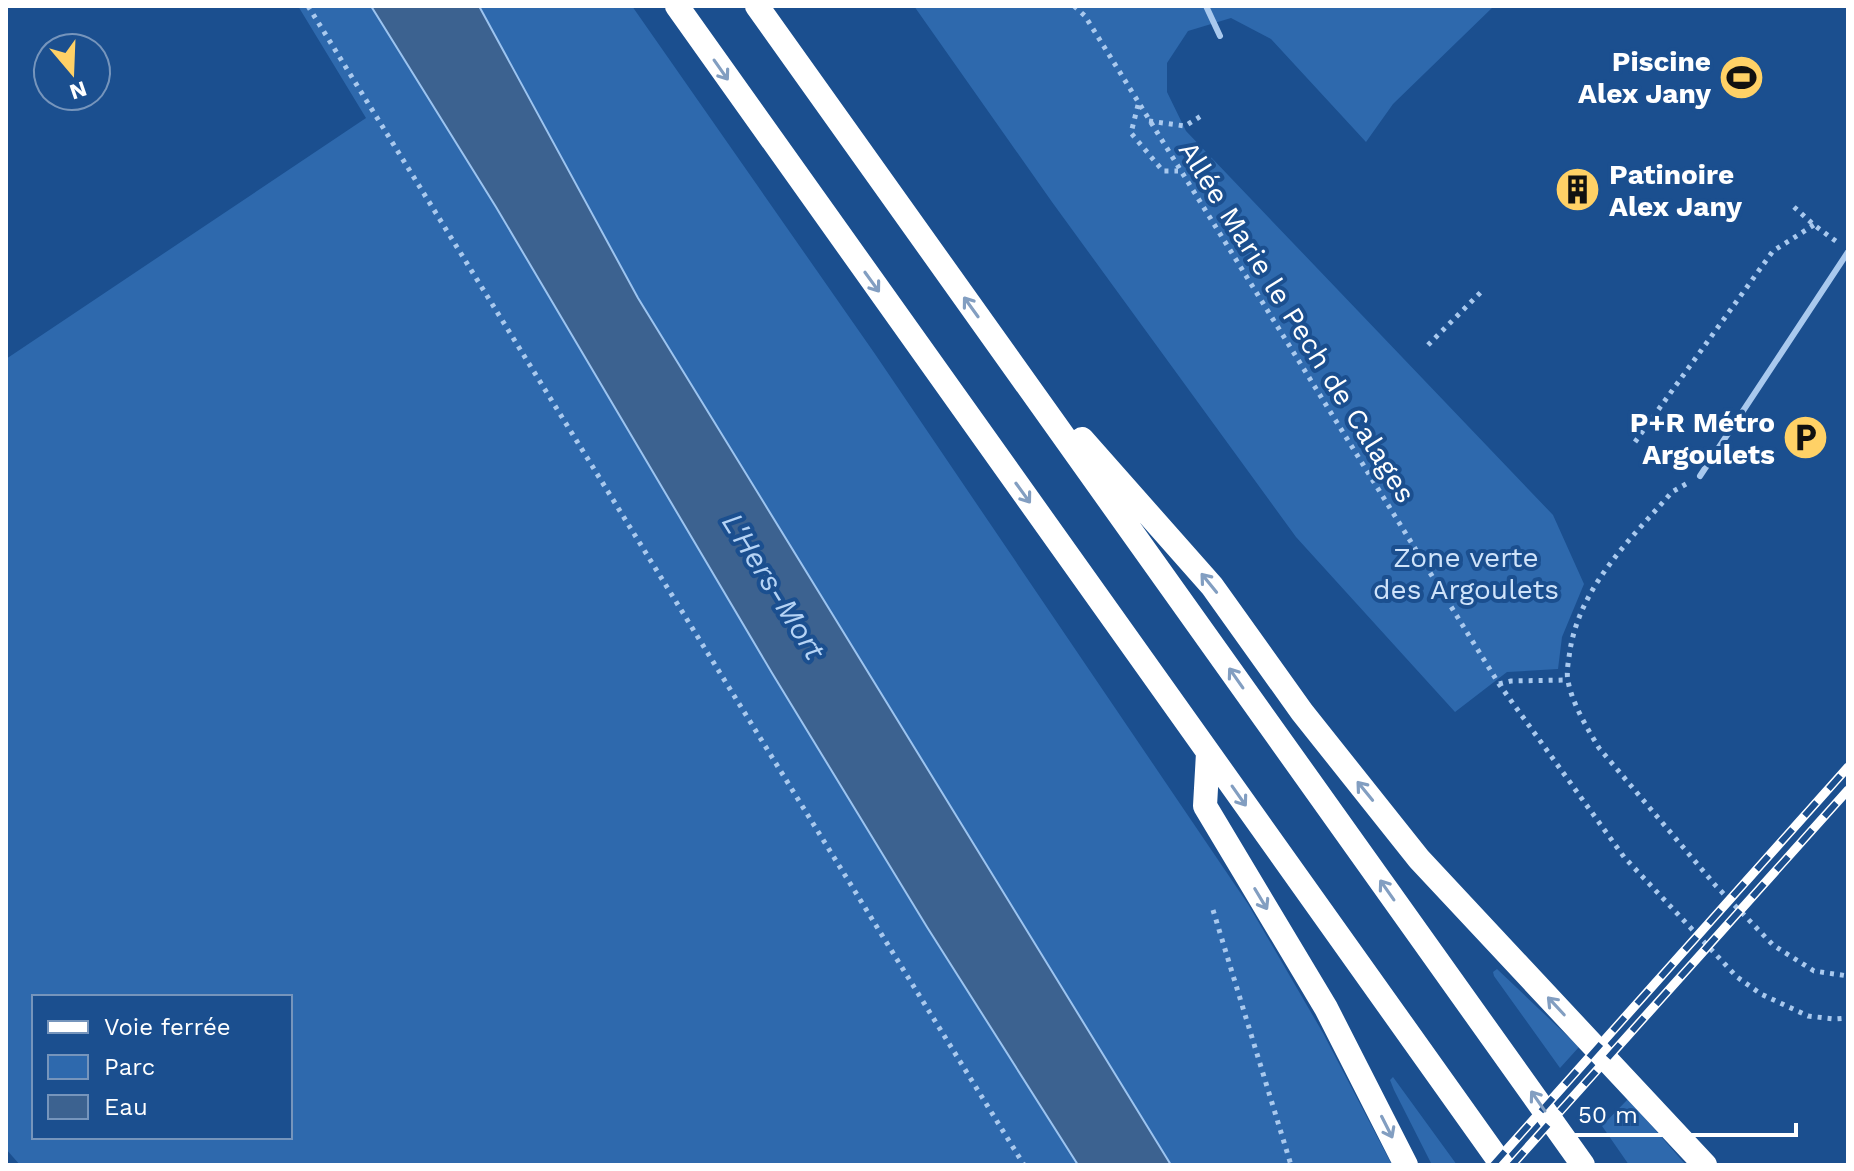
<svg xmlns="http://www.w3.org/2000/svg" width="1854" height="1171" font-family="'Work Sans',sans-serif">
<style>
.green{fill:#2e69ad;fill-rule:evenodd}
.water{fill:#3c6290;stroke:#9cc4f0;stroke-width:2}
.lines{fill:none;stroke-linecap:round;stroke-linejoin:round}
.path{stroke:#a9c9ee;stroke-width:5;stroke-dasharray:4 6;stroke-linecap:butt}
.service{stroke:#a9c9ee;stroke-width:6}
.motorway{stroke:#fff;stroke-width:24}
.rail-casing{stroke:#fff;stroke-width:9}
.rail{stroke:#1b4f8f;stroke-width:6;stroke-dasharray:18;stroke-linecap:butt}
.oneway{stroke:#829ec1}
.labels{text-anchor:middle;dominant-baseline:central;stroke-width:8;stroke-linejoin:round;paint-order:stroke}
.poi-label{font-size:28px;font-weight:bold;fill:#fff;stroke:#1b4f8f;text-anchor:end}
.street-label{font-size:28px;fill:#fff;stroke:#1b4f8f}
.park-label{font-size:28px;fill:#cfe3fa;stroke:#1b4f8f}
.water-label{font-size:30px;font-style:italic;fill:#b5d3f5;stroke:#1b4f8f}
</style>
<rect width="100%" height="100%" fill="#1b4f8f"/>
<path class="green" d="M298,6h73l125,201 276,466 155,254 151,238h-1058l-14,-16v-790l360,-241zM34,997h256v140h-256z
M479,6h153l243,348 373,550 75,129 69,132h-221l-533,-867z
M914,6h580l-101,98 -27,38 -95,-103 -40,-21 -43,13 -21,32v29l19,39 367,384 31,69 -22,53 -4,32 -51,3 -52,40 -159,-175 -244,-335z
M1497,969l82,78 -19,21 -66,-92 -1,-4z
M1393,1077l64,88h-25l-38,-75 -4,-10z
M1628,1099l58,66h-57l-27,-39z"/>
<path class="water" d="M371,6h108l159,292 533,867h-93l-151,-238 -155,-254 -276,-466z"/>
<g class="lines">
<path class="path" d="M308,6l716,1159
M1074,6l11,10 414,668 125,173 113,120 24,17 47,22 26,3 14,-1
M1138,105l-7,28 32,38h15
M1149,121l36,5 16,-10
M1794,207l20,18 23,17
M1428,345l56,-56
M1635,442l138,-191 41,-26
M1686,484l-14,8c-42,48 -91,93 -102,158 -1,9 -4,21 -2,31 4,22 19,47 31,67l117,138 57,59 41,26 34,5
M1499,684l12,-3 57,-1
M1213,910l78,255"/>
<path class="service" d="M1206,6l14,30
M1700,476l148,-224"/>
<path class="motorway" d="M677,6l825,1159
M757,6l826,1159
M1082,439l130,147 90,126 117,147 286,306
M1208,753l-3,53 121,202 80,157"/>
<defs>
<path id="rail" d="M1493,1165l355,-398
M1512,1165l336,-375"/>
</defs>
<use href="#rail" class="rail-casing"/>
<use href="#rail" class="rail"/>
</g>
<defs><path id="oneway-shaft" d="M-6 0H5M1.5-3L5.5 0L1.5 3" fill="none" stroke-width="1.6" stroke-linecap="round" stroke-linejoin="round" transform="scale(2)"/></defs>
<g class="oneway">
<use href="#oneway-shaft" transform="translate(721 70) rotate(55)"/>
<use href="#oneway-shaft" transform="translate(872 282) rotate(54)"/>
<use href="#oneway-shaft" transform="translate(971 307) rotate(-126)"/>
<use href="#oneway-shaft" transform="translate(1023 493) rotate(54)"/>
<use href="#oneway-shaft" transform="translate(1209 583) rotate(-129)"/>
<use href="#oneway-shaft" transform="translate(1236 678) rotate(-125)"/>
<use href="#oneway-shaft" transform="translate(1365 791) rotate(-129)"/>
<use href="#oneway-shaft" transform="translate(1239 796) rotate(55)"/>
<use href="#oneway-shaft" transform="translate(1387 890) rotate(-125)"/>
<use href="#oneway-shaft" transform="translate(1261 899) rotate(59)"/>
<use href="#oneway-shaft" transform="translate(1556 1006) rotate(-133)"/>
<use href="#oneway-shaft" transform="translate(1538 1101) rotate(-125)"/>
<use href="#oneway-shaft" transform="translate(1387 1127) rotate(63)"/>
</g>
<defs>
<symbol id="stadium-disc" viewBox="-11 -11 22 22"><circle r="9.5" fill="#ffd166" stroke="#1b4f8f"/><path d="M0-5a6.5 5 0 1 0 0 10a6.5 5 0 1 0 0-10ZM-3.5-1.8h7v3.6h-7Z" fill="#111"/></symbol>
<symbol id="building-disc" viewBox="-11 -11 22 22"><circle r="9.5" fill="#ffd166" stroke="#1b4f8f"/><path d="M-4-6H4V6H1V3H-1V6H-4ZM-2.5-4.3h1.7v1.8h-1.7ZM.8-4.3h1.7v1.8H.8ZM-2.5-1h1.7V.8h-1.7ZM.8-1h1.7V.8H.8Z" fill="#111"/></symbol>
<symbol id="parking-disc" viewBox="-11 -11 22 22"><circle r="9.5" fill="#ffd166" stroke="#1b4f8f"/><path d="M-3.5-5.5H1a3.5 3.5 0 0 1 0 7H-1V5.5H-3.5ZM-1-3.4V-.6H.8a1.4 1.4 0 0 0 0-2.8Z" fill="#111"/></symbol>
</defs>
<g fill-rule="evenodd">
<use href="#stadium-disc" x="1716" y="52" width="51" height="51"/>
<use href="#building-disc" x="1552" y="164" width="51" height="51"/>
<use href="#parking-disc" x="1780" y="412" width="51" height="51"/>
</g>
<g class="labels">
<g class="poi-label">
<text x="1711" y="61">Piscine<tspan x="1711" dy="32">Alex Jany</tspan></text>
<text x="1609" y="174" text-anchor="start">Patinoire<tspan x="1609" dy="32">Alex Jany</tspan></text>
<text x="1775" y="422">P+R Métro<tspan x="1775" dy="32">Argoulets</tspan></text>
</g>
<g class="street-label">
<text transform="translate(1297 322) rotate(58)">Allée Marie le Pech de Calages</text>
</g>
<g class="park-label">
<text x="1466" y="557">Zone verte<tspan x="1466" dy="32">des Argoulets</tspan></text>
</g>
<g class="water-label">
<text transform="translate(774 586) rotate(58)">L'Hers-Mort</text>
</g>
</g>
<rect width="1854" height="1171" fill="none" stroke="#ffffff" stroke-width="16"/>
<rect x="32" y="995" width="260" height="144" fill="#1b4f8f" stroke="#7695bc" stroke-width="2"/>
<rect x="48" y="1021" width="40" height="12" fill="#ffffff" stroke="#7695bc" stroke-width="2"/>
<text x="104" y="1035" font-size="24" fill="#ffffff">Voie ferrée</text>
<rect x="48" y="1055" width="40" height="24" fill="#2e69ad" stroke="#7695bc" stroke-width="2"/>
<text x="104" y="1075" font-size="24" fill="#ffffff">Parc</text>
<rect x="48" y="1095" width="40" height="24" fill="#3c6290" stroke="#7695bc" stroke-width="2"/>
<text x="104" y="1115" font-size="24" fill="#ffffff">Eau</text>
<g transform="translate(72 72) rotate(161)"><circle r="38" fill="#1b4f8f" stroke="#7695bc" stroke-width="2"/>
<path d="M0-6L14 30L0 20L-14 30Z" fill="#ffd166"/>
<text y="-12" font-size="22" font-weight="bold" text-anchor="middle" fill="#ffffff">N</text>
</g>
<path d="M1566 1123v12h230v-12" fill="none" stroke="#ffffff" stroke-width="4"/>
<text x="1578" y="1123" font-size="24" fill="#ffffff" stroke="#1b4f8f" stroke-width="6" paint-order="stroke">50 m</text>
</svg>
